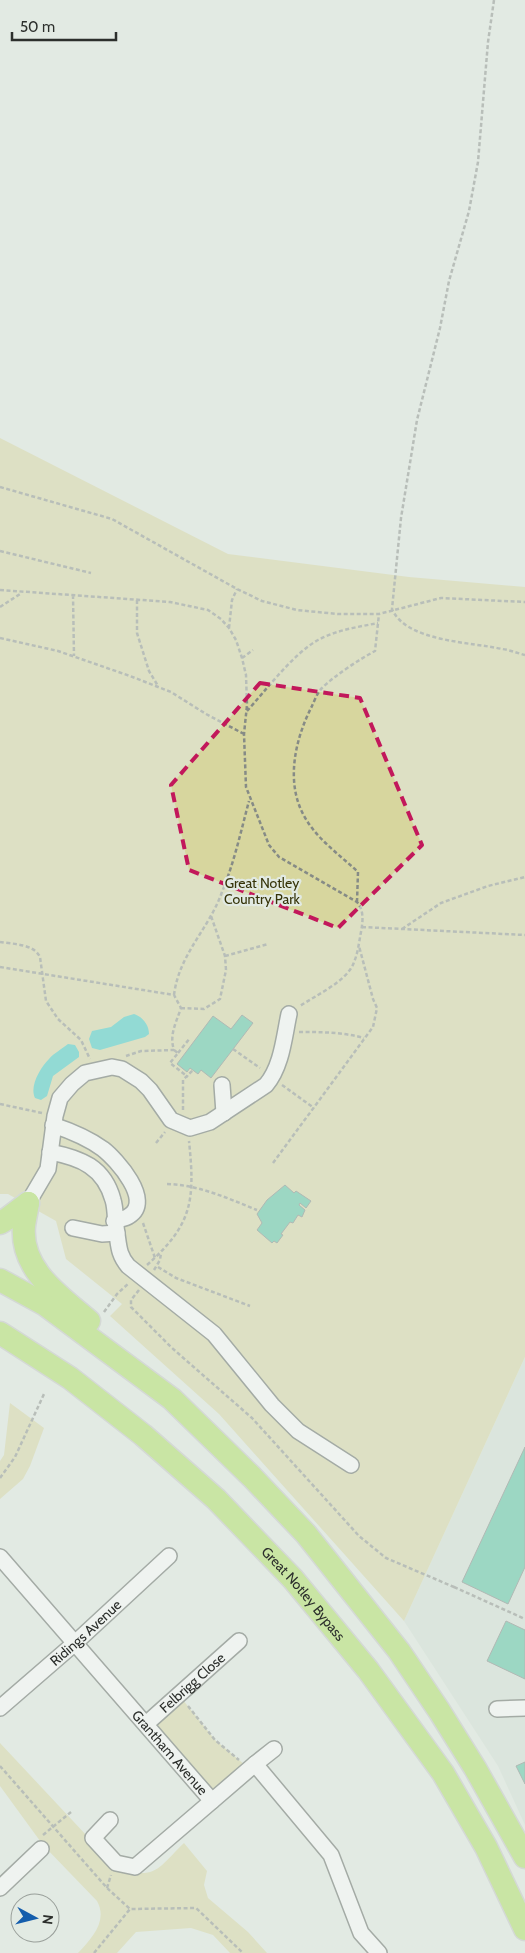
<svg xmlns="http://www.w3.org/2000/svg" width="525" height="1953" font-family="Cabin,sans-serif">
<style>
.built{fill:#d3e1d4}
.green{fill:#d7d69e}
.water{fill:#31c8c2}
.building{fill:#47c09c;stroke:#757e7b}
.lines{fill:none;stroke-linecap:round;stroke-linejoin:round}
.minor-casing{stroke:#59605a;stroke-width:18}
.highway-casing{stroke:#c4c5c4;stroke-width:25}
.path{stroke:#868b86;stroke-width:2.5;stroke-dasharray:4 2.5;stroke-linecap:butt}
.minor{stroke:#fff;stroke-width:15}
.highway{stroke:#abdf58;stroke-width:22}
.marked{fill:none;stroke:#c2185b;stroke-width:4;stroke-dasharray:10 6;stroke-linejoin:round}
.labels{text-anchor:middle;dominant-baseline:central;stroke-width:4.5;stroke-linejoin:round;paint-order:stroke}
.park-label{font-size:14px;fill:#353308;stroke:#e2eae3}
.street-label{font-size:14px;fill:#2c2f2c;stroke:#e2eae3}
</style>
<rect width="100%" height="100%" fill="#e2eae3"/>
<path class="built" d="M525,1357v468l-27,-59 -94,-145z"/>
<path class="green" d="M0,438l228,116 181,23 116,10v770l-121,264 -185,-207 -109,-98 12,-12 -56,-45 -10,-38 -48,-27h-8z
M10,1403l34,25 -14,38 -7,13 -23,20v-38l4,-6z
M179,1695l36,45 35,29 -38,32 -66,-77z
M0,1743l117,125c39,13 41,0 67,-25l23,28 -3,14 4,13 40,34 19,21h-37l-17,-18 -22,-7 -55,4 -19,21h-39c14,-15 30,-32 19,-52l-54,-56 -43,-59z"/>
<path class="water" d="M134,1014c9,3 15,11 15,20l-4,3 -45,13 -8,-2 -3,-9 3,-8 19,-4 13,-10z
M68,1044l7,1 4,7v5l-26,19 -6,20 -6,4 -6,-2c-6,-12 6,-31 14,-39 5,-6 13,-10 19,-15z"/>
<path class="building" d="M242,1015l11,8 -42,55 -10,-8 -3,4 -8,-6 -3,4 -10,-8 36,-48 18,13z
M285,1185l9,8 2,-2 15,10 -5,7 -6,-5 -1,2 6,5 -3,7 -4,-2 -5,8 -3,-1 -9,12 2,1 -6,8 -3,-2 -2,2 -15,-13 5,-7 -5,-9 10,-14z
M525,1447v120l-17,37 -46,-22z
M506,1621l19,9v49l-38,-18z
M525,1762v22l-9,-18z"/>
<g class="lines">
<defs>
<g id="minor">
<path d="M222,1085l2,28"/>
<path d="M53,1125c18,6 35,13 50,24 13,10 51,52 26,67 -4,3 -10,3 -15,5"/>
<path d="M50,1152c31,6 54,15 63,48 3,9 2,24 4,34 2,14 2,21 11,32l86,68 58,71 26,26 53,34"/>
<path d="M28,1203l20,-34 7,-53 5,-18 12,-14 13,-11 27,-6 10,2 19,12 9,9 21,30 19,8 20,-6 56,-37c16,-19 18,-48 23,-71"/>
<path d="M73,1228l29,6 15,-1"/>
<path id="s1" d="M0,1557l212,244 43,-37 76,91 30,78 18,20"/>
<path id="s2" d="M0,1708l75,-65 94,-87"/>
<path d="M497,1709l28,-1"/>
<path id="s3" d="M146,1724l93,-83"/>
<path d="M255,1764l19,-15"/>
<path d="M110,1820l-17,18 23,25 19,4 77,-66"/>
<path d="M0,1888l41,-39"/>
</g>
<g id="highway">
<path d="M28,1203c-1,7 -3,15 -4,23 -4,44 36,70 65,95"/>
<path d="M0,1223l7,-4 21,-16"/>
<path d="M0,1280l44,24 128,95 80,78 54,57 93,117 41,61 35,56 50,89"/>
<path id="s4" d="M0,1333l70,45 73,57 73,64 77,80 75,91 75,103 43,74 39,82"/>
</g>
</defs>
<use href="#minor" class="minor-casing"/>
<use href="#highway" class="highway-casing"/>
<path class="path" d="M494,0l-6,42 -10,120 -9,49 -20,70 -9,47 -23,92 -16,98 -9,91c14,33 80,33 110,40 8,1 15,4 23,6
M0,487l112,32 125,70 25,12 35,9 41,4h41l62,-16 84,4
M0,551l91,22
M0,590l170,12 38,8 13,9 8,9 7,12 6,18 4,17 1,30 -3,29 2,53 23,58 10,12 78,45c7,8 6,19 4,30 -2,10 -3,21 -7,30 -6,19 -38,33 -54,44
M73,595l1,61
M137,600v33l12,38 9,15
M0,607l20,-13
M229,628l3,-28 5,-11
M0,638l58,13 72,25 41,16 35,22 38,20
M242,658l11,-8
M247,711c20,-22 46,-57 71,-71 18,-10 40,-13 60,-17
M357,902l1,-30c-19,-18 -42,-33 -55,-58 -17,-33 -8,-74 8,-106 3,-6 6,-15 11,-20 12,-12 38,-29 53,-37l4,-37
M362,927l163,8
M402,929l39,-26 47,-17 37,-9
M0,942c13,2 34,2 40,15l6,44 12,18 23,21 9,19
M225,956l43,-12
M0,967l174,28 7,13c-5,15 -12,27 -7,42l-33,1 -15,5
M174,995c5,-41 35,-66 48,-103 12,-29 19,-61 27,-91
M181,1008l23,1 16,-10 6,-29 -1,-14 -14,-40
M299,1032c22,0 43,0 65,6
M233,1049l27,19
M174,1050l4,3 -8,10 18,14
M178,1053l12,-15
M282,1085l32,23
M0,1104l42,9
M183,1110v-30l10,-10
M156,1143l9,-11
M273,1163l100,-136 4,-19 -4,-9 -14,-53
M167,1184c32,1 60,14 90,26
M143,1223l12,35
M147,1265c46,-41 48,-65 42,-124
M158,1267l18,11 74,28
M154,1270l6,-10 1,-7
M139,1290l-8,10v7l41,41 80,70 107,118 27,22 68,29v-2
M104,1312l13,-18 12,-11
M0,1478l15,-21 29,-63
M454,1587l71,32
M188,1706l27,34 24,20
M0,1766l107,122 23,21 66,-1 47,45
M43,1835l28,-23
M107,1888l4,-13
M94,1953l36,-44"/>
<use href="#minor" class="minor"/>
<use href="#highway" class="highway"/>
</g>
<path d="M0 0H525V1953H0ZM260,683l100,15 62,147 -84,83 -149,-58 -18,-85z" fill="#e2eae3" fill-opacity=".55" fill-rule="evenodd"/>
<path class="marked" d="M260,683l100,15 62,147 -84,83 -149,-58 -18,-85z"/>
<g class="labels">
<g class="park-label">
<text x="262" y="883">Great Notley<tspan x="262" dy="16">Country Park</tspan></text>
</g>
<g class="street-label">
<text stroke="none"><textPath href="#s4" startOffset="402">Great Notley Bypass</textPath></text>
<text stroke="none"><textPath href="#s2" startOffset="114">Ridings Avenue</textPath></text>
<text stroke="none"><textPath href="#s3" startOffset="62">Felbrigg Close</textPath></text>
<text stroke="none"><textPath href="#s1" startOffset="259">Grantham Avenue</textPath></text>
</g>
</g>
<g transform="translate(35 1918) rotate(97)"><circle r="24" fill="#e2eae3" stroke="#999f9a"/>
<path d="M0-4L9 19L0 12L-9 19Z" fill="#145dac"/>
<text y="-8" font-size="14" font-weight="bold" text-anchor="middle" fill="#2c2f2c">N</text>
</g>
<path d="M12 32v8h104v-8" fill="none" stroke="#2c2f2c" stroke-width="2.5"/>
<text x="20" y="32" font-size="15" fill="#2c2f2c" stroke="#e2eae3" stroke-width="4" paint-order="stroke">50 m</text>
</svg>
